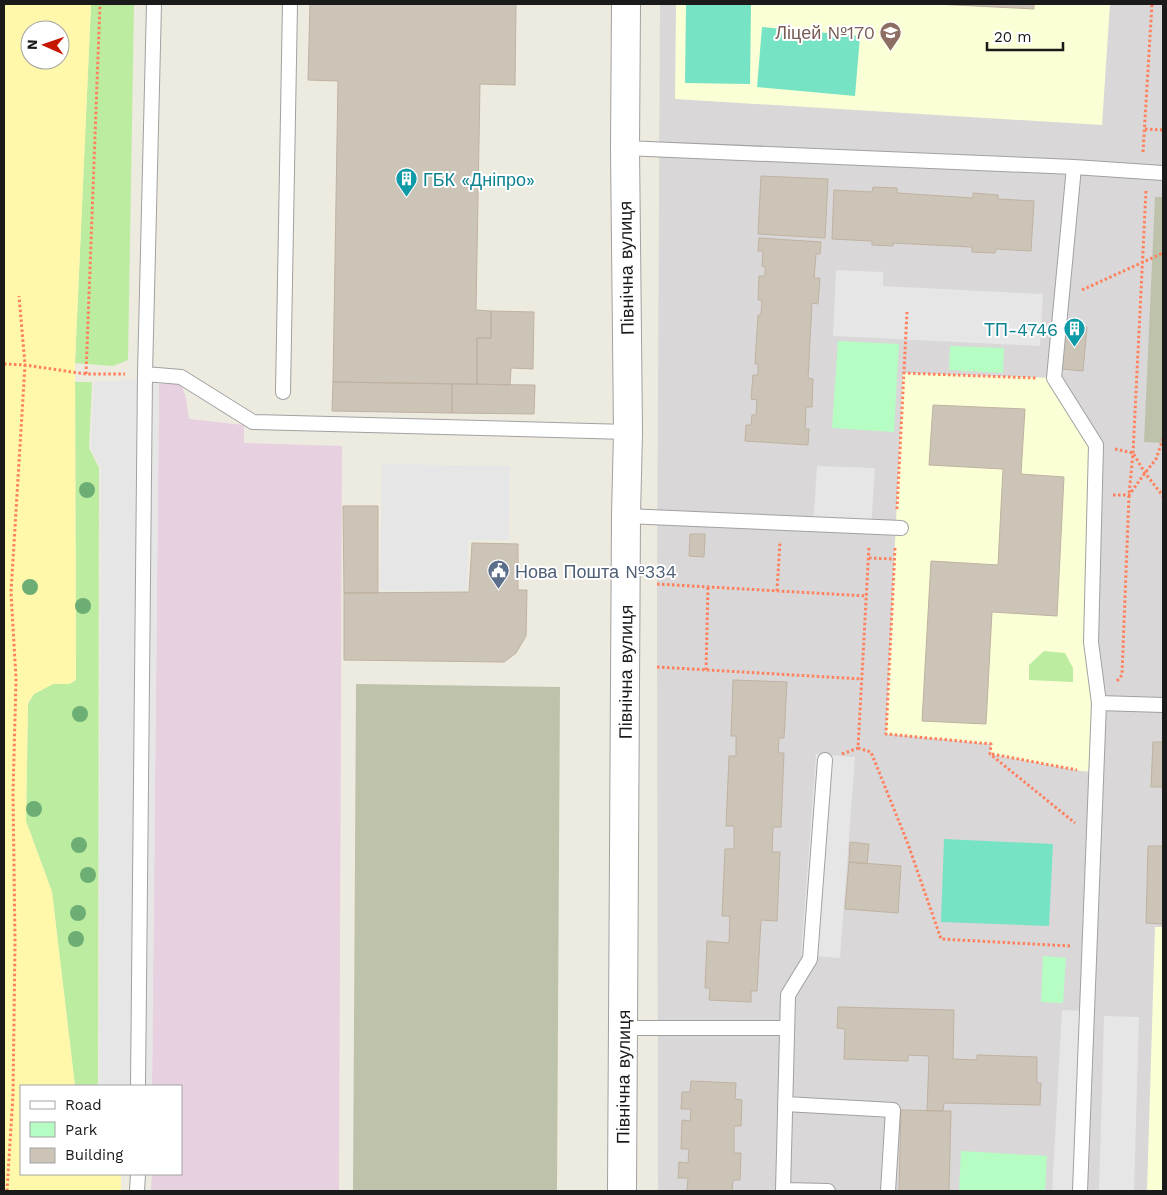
<svg xmlns="http://www.w3.org/2000/svg" width="1167" height="1195" font-family="'Work Sans',sans-serif">
<style>
.residential{fill:#d9d7d7}
.industrial{fill:#e7d0e0}
.education{fill:#faffd6}
.construction{fill:#bfc2aa}
.grass{fill:#bceca0}
.sand{fill:#fff8ab;fill-rule:evenodd}
.park{fill:#b6fdc4}
.pitch{fill:#76e3c5}
.parking{fill:#e6e6e6}
.building{fill:#cdc4b8;stroke:#bfb2a0}
.lines{fill:none;stroke-linecap:round;stroke-linejoin:round}
.service-casing{stroke:#a1a1a1;stroke-width:16}
.tertiary-casing{stroke:#a1a1a1;stroke-width:30}
.path{stroke:#ff815e;stroke-width:3;stroke-dasharray:2.5 2.5;stroke-linecap:butt}
.service{stroke:#fff;stroke-width:14}
.tertiary{stroke:#fff;stroke-width:28}
.tree{fill:#6dae74}
.labels{text-anchor:middle;dominant-baseline:central;stroke-width:4;stroke-linejoin:round;paint-order:stroke}
.education-label{font-size:18px;fill:#785e54;stroke:#fff;text-anchor:end}
.culture-label{font-size:18px;fill:#0d838f;stroke:#fff;text-anchor:start}
.street-label{font-size:18px;fill:#1a1a1a;stroke:#fff}
.service-label{font-size:18px;fill:#4e5e75;stroke:#fff;text-anchor:start}
</style>
<rect width="100%" height="100%" fill="#edeadf"/>
<path class="residential" d="M660,4h503v1187h-505l-1,-607z"/>
<path class="industrial" d="M159,384h22l5,14 3,21 55,6v18l98,3 -3,745h-188l1,-17h29v-88h-29z"/>
<path class="education" d="M676,4h434l-8,121 -427,-26z
M903,373l151,5 42,67 1,327 -16,-1 -91,-17 1,-10 -105,-10z
M1155,927h8v264h-16z"/>
<path class="construction" d="M1155,197h8v246l-19,-1z
M356,684l204,3 -3,504h-204z"/>
<path class="grass" d="M91,4h43l-6,356 -15,6 -38,-3z
M75,382h17l-3,66 10,20 -1,618h-23l-23,-194 -26,-71 2,-117 6,-10 19,-10h16l7,-4z
M1044,651l21,2 8,15v14l-44,-2v-15z"/>
<path class="sand" d="M4,4h87l-16,359 1,317 -7,4h-16l-19,10 -6,9 -2,118 26,71 23,194h-54v88h100v17h-117zM30,30h30v30h-30z"/>
<path class="park" d="M838,341l61,3 -5,88 -62,-4z
M950,346l54,2 -1,25 -54,-3z
M1043,956l23,2 -3,45 -22,-1z
M961,1151l86,5 -2,35h-86z"/>
<path class="pitch" d="M686,4h65l-1,80 -65,-1z
M762,27l98,9 -5,60 -98,-9z
M944,839l109,5 -4,82 -108,-4z"/>
<path class="parking" d="M836,270l47,2v14l160,8 -3,52 -207,-10z
M136,380l23,4 -7,702h-53l2,-619 -10,-19 3,-66z
M382,464l128,2 -1,74h-41l-1,51 -87,-1z
M817,466l58,2 -4,61 -58,-3z
M816,754l39,3 -15,201 -39,-3z
M1062,1010l20,1 -10,180h-20z
M1104,1016l35,1 -5,174h-35z"/>
<path class="building" d="M310,4h206l-1,81 -35,-1 -4,226 15,1v27h-14v46l-144,-2 5,-301 -30,-1z
M935,4h99v5z
M761,176l67,3 -3,59 -67,-4z
M873,187l24,1v5l76,5v-5l25,2v4l36,2 -3,50 -35,-2 -1,4 -23,-1v-5l-79,-4v3l-21,-1v-4l-40,-2 2,-49 38,2z
M759,238l62,4 -1,12h-4l-2,24h6l-2,26 -6,-1 -4,75 5,1 -1,28h-6l-1,22h4l-1,16 -63,-4 1,-16h5l1,-10h4l1,-15 -6,-1 2,-24h5v-11h-3l3,-49h3l1,-15h-4l1,-24h6v-9l-3,-1 1,-15h-5z
M491,311l43,1 -1,57 -22,-1 -1,17 -33,-1v-46h14z
M1065,325l22,2 -4,44 -21,-2z
M333,382l119,2v29l-120,-2z
M452,384l83,1 -1,29 -82,-1z
M933,405l92,4 -4,65 43,3 -7,139 -65,-4 -6,112 -64,-3 9,-160 67,4 5,-96 -74,-4z
M343,506h35v87h-34z
M690,534h15l-1,23 -15,-1z
M472,543l46,1v46h9l-1,46 -10,17 -12,9 -160,-2v-67l125,-1z
M733,680l54,2 -3,56h-5l-1,15h6l-3,74h-8l-1,25h8l-3,69 -16,-1 -4,71h-6v11l-42,-2 1,-12h-5l2,-47 22,2 1,-27h-8l3,-67h9v-23h-8l3,-70h7v-20h-5z
M1153,742h10v45h-12z
M850,842l19,2 -2,20 -18,-2z
M1148,846h15v78l-17,-1z
M849,862l52,4 -3,47 -53,-4z
M838,1007l116,3 -1,49 24,1v-5l60,2v26h4l-1,22 -96,-2 -1,8h-16l2,-55 -21,-1v6l-64,-2 1,-30 -8,-1z
M691,1081l45,2 -1,16 7,1 -1,26h-7v27h7l-1,27h-7l-1,11h-45l1,-13h-10l1,-16 9,1 1,-14h-8l1,-29 8,1 1,-12h-10l1,-17h8z
M901,1110l50,1 -2,80h-50z"/>
<g class="lines">
<defs>
<path id="service" d="M625,148l449,19 89,6
M1074,167l-20,211 42,67 -5,197 8,61 -19,488
M145,374l36,3 72,45 375,10
M283,392l7,-388
M626,516l275,12
M1099,703l64,2
M623,1028h164
M138,1086l7,-712 9,-370
M785,1104l108,6 -5,81
M783,1190l45,1
M137,1191l1,-17
M783,1191l5,-196 22,-36 15,-199"/>
<g id="tertiary">
<path id="s1" d="M622,1191l4,-675 2,-84 -3,-284 1,-144"/>
</g>
</defs>
<use href="#service" class="service-casing"/>
<use href="#tertiary" class="tertiary-casing"/>
<path class="path" d="M1145,129l18,1
M1143,152l9,-148
M1082,290l81,-37
M4,364l21,1 61,9h39
M903,373l133,5
M86,374l14,-370
M1115,449l18,4 12,20 18,23
M1113,495h16l16,-22 11,-14 7,-20
M897,509l10,-197
M895,548l-9,186 105,10 -1,10 85,69
M869,558l25,1
M657,584l210,12
M777,591l3,-50
M657,667l205,12
M706,670l2,-83
M1117,681l5,-6 7,-180 4,-42 13,-263
M858,748l13,4 37,92 33,95 129,7
M842,754l16,-6 11,-202
M992,754l85,16
M7,1191l6,-96 2,-153 -2,-148 3,-115 -5,-87 14,-227 -6,-69"/>
<use href="#service" class="service"/>
<use href="#tertiary" class="tertiary"/>
</g>
<g class="tree">
<circle cx="87" cy="490" r="8"/>
<circle cx="30" cy="587" r="8"/>
<circle cx="83" cy="606" r="8"/>
<circle cx="80" cy="714" r="8"/>
<circle cx="34" cy="809" r="8"/>
<circle cx="79" cy="845" r="8"/>
<circle cx="88" cy="875" r="8"/>
<circle cx="78" cy="913" r="8"/>
<circle cx="76" cy="939" r="8"/>
</g>
<defs>
<symbol id="school-pin" viewBox="-11 -11 22 30"><path d="M0 17L-7.5 6A9.5 9.5 0 1 1 7.5 6Z" fill="#8d6e63" stroke="#fff"/><path d="M0-5L7-2L0 1L-7-2ZM-4 1L0 2.5L4 1V4Q0 6-4 4Z" fill="#fff"/></symbol>
<symbol id="building-pin" viewBox="-11 -11 22 30"><path d="M0 17L-7.5 6A9.5 9.5 0 1 1 7.5 6Z" fill="#0f9aa8" stroke="#fff"/><path d="M-4-6H4V6H1V3H-1V6H-4ZM-2.5-4.3h1.7v1.8h-1.7ZM.8-4.3h1.7v1.8H.8ZM-2.5-1h1.7V.8h-1.7ZM.8-1h1.7V.8H.8Z" fill="#fff"/></symbol>
<symbol id="civic-pin" viewBox="-11 -11 22 30"><path d="M0 17L-7.5 6A9.5 9.5 0 1 1 7.5 6Z" fill="#5c6f8a" stroke="#fff"/><path d="M-.6-6.5H3V-4.5H.6V-3L4-1V1h2V6H-6V1h2V-1L-.6-3ZM-1.2 2.5V6h2.4V2.5Z" fill="#fff"/></symbol>
</defs>
<g fill-rule="evenodd">
<use href="#school-pin" x="878" y="20" width="25" height="34"/>
<use href="#building-pin" x="394" y="166" width="25" height="34"/>
<use href="#building-pin" x="1062" y="316" width="25" height="34"/>
<use href="#civic-pin" x="486" y="558" width="25" height="34"/>
</g>
<g class="labels">
<g class="education-label">
<text x="875" y="32">Ліцей №170</text>
</g>
<g class="culture-label">
<text x="423" y="179">ГБК «Дніпро»</text>
<text x="1058" y="329" text-anchor="end">ТП-4746</text>
</g>
<g class="street-label">
<text transform="translate(626 268) rotate(-91)">Північна вулиця</text>
<text stroke="none"><textPath href="#s1" startOffset="519">Північна вулиця</textPath></text>
<text stroke="none"><textPath href="#s1" startOffset="114">Північна вулиця</textPath></text>
</g>
<g class="service-label">
<text x="515" y="571">Нова Пошта №334</text>
</g>
</g>
<rect width="1167" height="1195" fill="none" stroke="#1a1a1a" stroke-width="10"/>
<rect x="20" y="1085" width="162" height="90" fill="#ffffff" stroke="#a3a3a3"/>
<rect x="30" y="1101" width="25" height="8" fill="#ffffff" stroke="#a3a3a3"/>
<text x="65" y="1110" font-size="15" fill="#1a1a1a">Road</text>
<rect x="30" y="1122" width="25" height="15" fill="#b6fdc4" stroke="#a3a3a3"/>
<text x="65" y="1135" font-size="15" fill="#1a1a1a">Park</text>
<rect x="30" y="1148" width="25" height="15" fill="#cdc4b8" stroke="#a3a3a3"/>
<text x="65" y="1160" font-size="15" fill="#1a1a1a">Building</text>
<g transform="translate(45 45) rotate(272)"><circle r="24" fill="#ffffff" stroke="#a3a3a3"/>
<path d="M0-4L9 19L0 12L-9 19Z" fill="#c51700"/>
<text y="-8" font-size="14" font-weight="bold" text-anchor="middle" fill="#1a1a1a">N</text>
</g>
<path d="M987 42v8h76v-8" fill="none" stroke="#1a1a1a" stroke-width="2.5"/>
<text x="994" y="42" font-size="15" fill="#1a1a1a" stroke="#ffffff" stroke-width="4" paint-order="stroke">20 m</text>
</svg>
